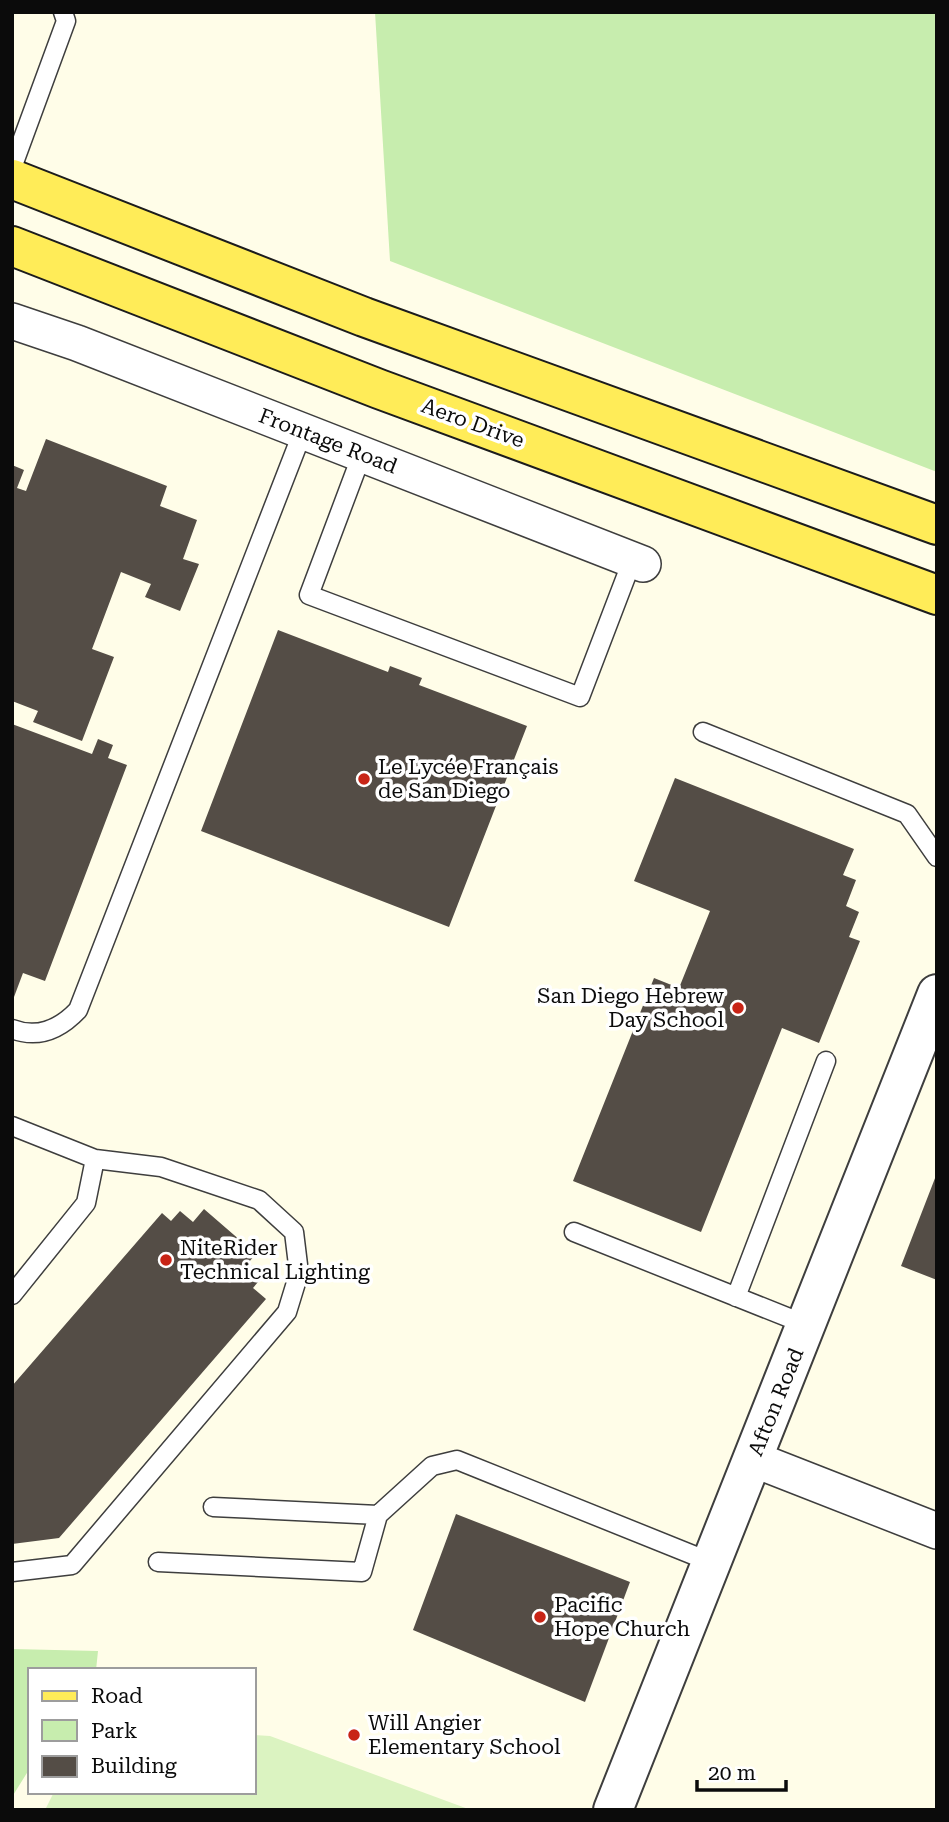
<svg xmlns="http://www.w3.org/2000/svg" width="949" height="1822" font-family="'Roboto Serif',serif">
<style>
.green{fill:#c7edae}
.pitch{fill:#dbf3c1}
.building{fill:#544d46}
.lines{fill:none;stroke-linecap:round;stroke-linejoin:round}
.service-casing{stroke:#3e3e3e;stroke-width:21}
.minor-casing{stroke:#3e3e3e;stroke-width:38}
.tertiary-casing{stroke:#3e3e3e;stroke-width:42}
.primary-casing{stroke:#1c1c1c;stroke-width:42}
.service{stroke:#fff;stroke-width:18}
.minor{stroke:#fff;stroke-width:35}
.tertiary{stroke:#fff;stroke-width:38}
.primary{stroke:#ffec58;stroke-width:38}
.poi-dot{fill:#c82416;stroke:#fff;stroke-width:2.5}
.labels{text-anchor:middle;dominant-baseline:central;stroke-width:7;stroke-linejoin:round;paint-order:stroke}
.street-label{font-size:21px;fill:#0b0b0b;stroke:#fff}
.poi-label{font-size:21px;fill:#0b0b0b;stroke:#fff;text-anchor:start}
</style>
<rect width="100%" height="100%" fill="#fffde8"/>
<path class="green" d="M375,12h562v460l-547,-211z
M12,1649l86,2 -2,19h-66v98l-18,29z"/>
<path class="pitch" d="M254,1735l16,1 201,74h-426l9,-18h200z"/>
<path class="building" d="M46,439l121,47 -7,20 37,14 -14,39 16,5 -19,47 -35,-14 6,-13 -30,-12 -29,77 22,8 -32,84 -49,-19 5,-11 -26,-10v-236l12,5 -7,18 9,3z
M278,630l110,42 2,-6 32,12 -3,7 108,41 -78,201 -248,-96z
M12,724l80,30 6,-15 15,6 -5,13 19,7 -82,216 -22,-8 -9,24 -2,-1z
M675,778l179,71 -11,26 13,5 -10,26 13,6 -10,25 11,4 -41,102 -37,-15 -81,204 -128,-51 81,-203 25,10 31,-77 -76,-30z
M937,1173v107l-36,-14z
M204,1209l52,45 -8,9 15,13 -10,12 13,11 -207,239 -47,6v-158l150,-173 9,8 9,-10 13,11z
M456,1514l174,68 -45,120 -172,-72z"/>
<g class="lines">
<defs>
<path id="service" d="M12,168l54,-147 -3,-9
M362,454l-53,141 271,102 52,-136
M703,732l204,82 30,43
M12,1029c26,10 48,0 66,-19l225,-579
M12,1126l83,33 66,8 98,33 35,32 5,41 -12,39 -215,253 -60,7
M574,1232l233,93
M12,1295l74,-92 9,-44
M736,1297l90,-236
M213,1507l165,8 54,-49 25,-6 256,103
M158,1562l204,10 16,-57"/>
<path id="minor" d="M12,321l65,22 566,221
M753,1459l184,72"/>
<path id="tertiary" d="M613,1810l324,-816"/>
<path id="primary" d="M12,179l352,138 573,208
M12,246l367,143 558,206"/>
</defs>
<use href="#service" class="service-casing"/>
<use href="#minor" class="minor-casing"/>
<use href="#tertiary" class="tertiary-casing"/>
<use href="#primary" class="primary-casing"/>
<use href="#service" class="service"/>
<use href="#minor" class="minor"/>
<use href="#tertiary" class="tertiary"/>
<use href="#primary" class="primary"/>
</g>
<g class="poi-dot">
<circle cx="364" cy="779" r="7"/>
<circle cx="738" cy="1008" r="7"/>
<circle cx="166" cy="1260" r="7"/>
<circle cx="540" cy="1617" r="7"/>
<circle cx="354" cy="1735" r="7"/>
</g>
<g class="labels">
<g class="street-label">
<text transform="translate(473 423) rotate(20)">Aero Drive</text>
<text transform="translate(328 441) rotate(21)">Frontage Road</text>
<text transform="translate(776 1402) rotate(-68)">Afton Road</text>
</g>
<g class="poi-label">
<text x="378" y="767">Le Lycée Français<tspan x="378" dy="24">de San Diego</tspan></text>
<text x="724" y="996" text-anchor="end">San Diego Hebrew<tspan x="724" dy="24">Day School</tspan></text>
<text x="180" y="1248">NiteRider<tspan x="180" dy="24">Technical Lighting</tspan></text>
<text x="554" y="1605">Pacific<tspan x="554" dy="24">Hope Church</tspan></text>
<text x="368" y="1723">Will Angier<tspan x="368" dy="24">Elementary School</tspan></text>
</g>
</g>
<rect width="949" height="1822" fill="none" stroke="#0b0b0b" stroke-width="28"/>
<rect x="28" y="1668" width="228" height="126" fill="#ffffff" stroke="#9d9d9d" stroke-width="2"/>
<rect x="42" y="1691" width="35" height="10" fill="#ffec58" stroke="#9d9d9d" stroke-width="2"/>
<text x="91" y="1703" font-size="21" fill="#0b0b0b">Road</text>
<rect x="42" y="1720" width="35" height="21" fill="#c7edae" stroke="#9d9d9d" stroke-width="2"/>
<text x="91" y="1738" font-size="21" fill="#0b0b0b">Park</text>
<rect x="42" y="1756" width="35" height="21" fill="#544d46" stroke="#9d9d9d" stroke-width="2"/>
<text x="91" y="1773" font-size="21" fill="#0b0b0b">Building</text>
<path d="M697 1780v10h89v-10" fill="none" stroke="#0b0b0b" stroke-width="3.5"/>
<text x="708" y="1780" font-size="21" fill="#0b0b0b" stroke="#ffffff" stroke-width="5" paint-order="stroke">20 m</text>
</svg>
